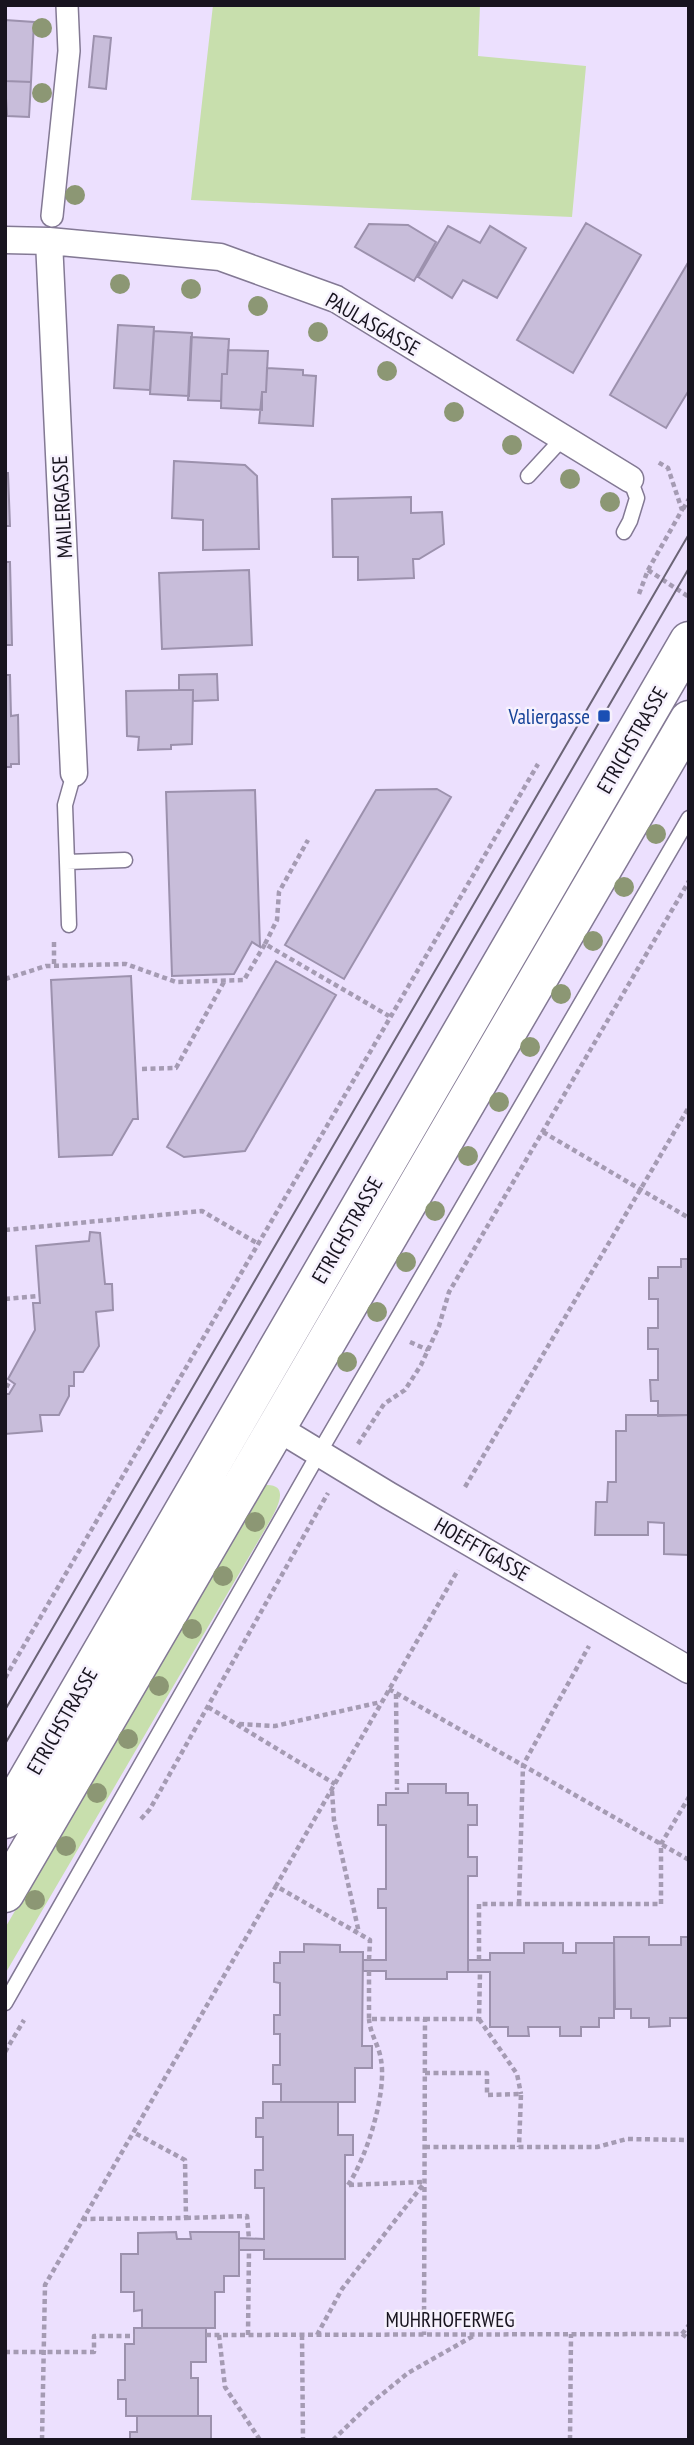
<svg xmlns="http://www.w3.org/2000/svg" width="694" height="2445" font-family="'PT Sans Narrow',sans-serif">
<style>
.green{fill:#c8dfad}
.building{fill:#c8bdda;stroke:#9c91ad;stroke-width:2}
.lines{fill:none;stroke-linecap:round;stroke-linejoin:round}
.service-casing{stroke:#837994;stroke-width:17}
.pedestrian-casing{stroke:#837994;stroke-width:24}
.minor-casing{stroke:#837994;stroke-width:29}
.primary-casing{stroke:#837994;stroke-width:41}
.path{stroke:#a59bb3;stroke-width:4.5;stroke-dasharray:5 3.5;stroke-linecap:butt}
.service{stroke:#fff;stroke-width:14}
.pedestrian{stroke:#fff;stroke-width:21}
.minor{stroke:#fff;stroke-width:26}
.primary{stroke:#fff;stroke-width:38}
.tram{stroke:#6b6476;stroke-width:2}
.tree{fill:#8c9774}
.transit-dot{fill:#1a4fb4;stroke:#f6f1fd;stroke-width:2.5}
.labels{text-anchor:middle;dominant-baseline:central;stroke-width:5;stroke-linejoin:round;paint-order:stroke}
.street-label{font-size:21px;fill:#18141f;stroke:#f6f1fd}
.transit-label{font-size:21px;fill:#164399;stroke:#f6f1fd;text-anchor:end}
</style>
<rect width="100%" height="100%" fill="#ece0fe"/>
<path class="green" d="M213,5h267l-2,51 108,10 -14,151 -381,-17z
M266,1485c27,-1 8,29 1,41l-262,448v-46l256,-439z"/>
<path class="building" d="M5,20l29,2 -3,60 -26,-1z
M94,36l17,2 -5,51 -17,-2z
M5,81l26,1 -2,35 -22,-1z
M586,223l55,32 -68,118 -56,-33z
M369,224l39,1 28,17 -22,39 -59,-34z
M448,226l32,17 10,-17 36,22 -29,50 -34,-18 -11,18 -34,-21z
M689,261v129l-23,38 -56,-33z
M118,325l36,2 -4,63 -36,-2z
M154,331l38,2 -3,63 -39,-2z
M191,337l38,2 -2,35h-5l-1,27 -33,-1z
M228,350l40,1 -2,41h-4v18l-41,-2 1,-34h5z
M267,368l36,2v5l13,1 -3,50 -54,-3 3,-31h4z
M174,461l71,4 12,11 2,73 -56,1v-30l-31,-2z
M5,473h3l2,53h-5z
M411,497v16l31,-1 2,32 -25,15h-6l1,19 -56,2v-23h-25l-1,-58z
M5,562h5l2,83h-7z
M249,570l3,75 -90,4 -3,-76z
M217,674l1,26 -25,1v-11h-14v-15z
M5,675h5l1,41 7,-1 1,49h-8v3h-6z
M179,690h14l-1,54 -21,1v4l-33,1 1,-13 -12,-1 -1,-45z
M437,789l14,8 -107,182 -59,-34 91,-155z
M255,790l5,157 -8,-5 -18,32 -62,2 -6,-184z
M276,961l60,34 -91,156 -61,6 -17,-10z
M131,976l7,143h-5l-21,36 -53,2 -8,-177z
M90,1232l10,1 5,51h7l1,26 -17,2 3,34 -16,26h-9v14h-5v10l-10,19h-19l2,16 -37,3v-40h4l6,-10 -7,-5 27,-49 -2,-27h7l-4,-57 53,-5z
M681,1259h8v156l-31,1v-15h-7l-1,-21h8v-31h-10v-21h10v-29h-9v-21h9v-11h23z
M626,1415h63v140l-25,-1v-31l-16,-1v13h-53l1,-33h11l1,-20h8v-51h10z
M408,1784h38v9h22v12h9v20h-9v32h9v19h-9v96h-21v7h-61v-8h-23v-11h23v-52h-8v-19h8v-64h-8v-20h8v-12h22z
M614,1937h35v8h32v-8h8v81h-19v8l-21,1v-9h-18v-9h-16z
M524,1943h39v10h13v-10h38v75h-15v9h-18v9h-21v-9h-32l1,9h-21v-9h-18v-55h-22v-12h22v-7h34z
M304,1944l36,1v7h23l-1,94h10v22h-17v34h-74v-18h-8v-19h7v-31h-6v-19h6v-32l-6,-1v-19h6v-11h24z
M263,2102h75v33h15v20h-8v104h-81v-9h-25v-12l25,1v-51h-9v-18h8v-33h-7v-19h7z
M176,2232l1,7h14l-1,-7h49v44h-15v16h-9v36h-73v-18l-8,1v-19h-13v-38h17v-21z
M134,2328h72v34h-15v16h7v38h-72v-17h-8v-19h7v-36h9z
M137,2416h74v24h-81v-8h7z"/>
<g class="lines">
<defs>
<path id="service" d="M528,476l35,-38
M624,532l6,-11 7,-23 -7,-19
M74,773l-9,32 2,57 58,-2
M67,862l2,63
M5,2003l314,-550 370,-635"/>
<path id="pedestrian" d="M52,216l17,-165 -2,-46"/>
<path id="minor" d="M5,240l44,1 171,16 116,42 294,180
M49,241l25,532
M276,1427l112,68 301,175"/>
<path id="primary" d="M5,1819l684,-1178
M5,1893l684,-1173"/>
</defs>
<use href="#service" class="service-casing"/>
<use href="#pedestrian" class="pedestrian-casing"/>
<use href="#minor" class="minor-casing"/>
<use href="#primary" class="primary-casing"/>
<path class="path" d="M683,509l6,-10
M648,570l41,27
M639,594l9,-24 34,-60 -14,-42 -12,-7
M54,942v24
M265,944l12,-24 2,-28 29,-52
M5,979l41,-13 80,-2 50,18 68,-2 21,-36 124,72
M142,1069l34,-1 49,-88
M543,1132l146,86
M5,1230l197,-19 55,32
M5,1299l34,-3
M410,1342l18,8
M5,1384l8,4
M358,1444l26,-40 21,-14 16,-25 18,-39 10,-34 240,-411
M465,1487l224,-380
M5,1678l533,-914
M389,1689l300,171
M396,1694l1,96
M208,1707l127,77
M239,1724l36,2 106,-24
M332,1791l2,29 25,113
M141,1819l9,-10 178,-316
M519,1904l4,-139 66,-119
M369,1960l1,-20 -94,-54 182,-316
M479,1960v-56h182v-60l28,-47
M369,1971v48h56l-1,316
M425,2019h54l1,-47
M479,2019l38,55 4,20
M5,2052l19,-32
M425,2073h62v22l34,-1 -2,53
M425,2147h172l30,-8 62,1
M348,2185c19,-28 39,-93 33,-125 -2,-15 -11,-26 -12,-41
M349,2185l75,-3
M186,2218l61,-2 2,23
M82,2219l104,-1 -1,-58 -52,-28
M682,2334l7,5
M206,2335l476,-1 7,-9
M219,2335l6,52 35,53
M248,2335l1,-85
M302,2335l1,105
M317,2335l25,-46 83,-107
M5,2352h89v-16h40
M42,2440l3,-155 231,-399
M333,2440l37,-36 38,-31 67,-38
M570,2440l1,-106"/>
<use href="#service" class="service"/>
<use href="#pedestrian" class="pedestrian"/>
<use href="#minor" class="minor"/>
<use href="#primary" class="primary"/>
<path class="tram" d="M5,1710l684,-1176
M5,1744l684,-1176"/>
</g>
<g class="tree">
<circle cx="42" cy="28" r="10"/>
<circle cx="42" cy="93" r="10"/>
<circle cx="75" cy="195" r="10"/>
<circle cx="120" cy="284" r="10"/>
<circle cx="191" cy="289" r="10"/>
<circle cx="258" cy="306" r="10"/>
<circle cx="318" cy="332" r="10"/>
<circle cx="387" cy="371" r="10"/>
<circle cx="454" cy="412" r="10"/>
<circle cx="512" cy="445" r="10"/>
<circle cx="570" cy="479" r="10"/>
<circle cx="610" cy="502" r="10"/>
<circle cx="656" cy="834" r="10"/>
<circle cx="624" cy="887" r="10"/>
<circle cx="593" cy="941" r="10"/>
<circle cx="561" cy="994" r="10"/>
<circle cx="530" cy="1047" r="10"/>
<circle cx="499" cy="1102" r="10"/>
<circle cx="468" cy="1156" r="10"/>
<circle cx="435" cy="1211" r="10"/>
<circle cx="406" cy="1262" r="10"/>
<circle cx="377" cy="1312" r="10"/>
<circle cx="347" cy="1362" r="10"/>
<circle cx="255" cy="1522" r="10"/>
<circle cx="223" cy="1576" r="10"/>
<circle cx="192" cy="1629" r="10"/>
<circle cx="159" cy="1686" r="10"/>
<circle cx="128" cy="1739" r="10"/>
<circle cx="97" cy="1793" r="10"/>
<circle cx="66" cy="1846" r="10"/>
<circle cx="35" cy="1900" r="10"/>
</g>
<rect class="transit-dot" x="597" y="709" width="14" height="14" rx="3.5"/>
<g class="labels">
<g class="street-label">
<text transform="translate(373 324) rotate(30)">PAULASGASSE</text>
<text transform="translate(62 507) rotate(-93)">MAILERGASSE</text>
<text transform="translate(632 740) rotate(-60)">ETRICHSTRASSE</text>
<text transform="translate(347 1230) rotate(-60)">ETRICHSTRASSE</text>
<text transform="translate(482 1549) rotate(30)">HOEFFTGASSE</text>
<text transform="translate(62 1721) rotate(-60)">ETRICHSTRASSE</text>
<text x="450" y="2319">MUHRHOFERWEG</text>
</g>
<g class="transit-label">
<text x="590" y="716">Valiergasse</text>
</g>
</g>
<rect width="694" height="2445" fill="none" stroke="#18141f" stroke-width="14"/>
</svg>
